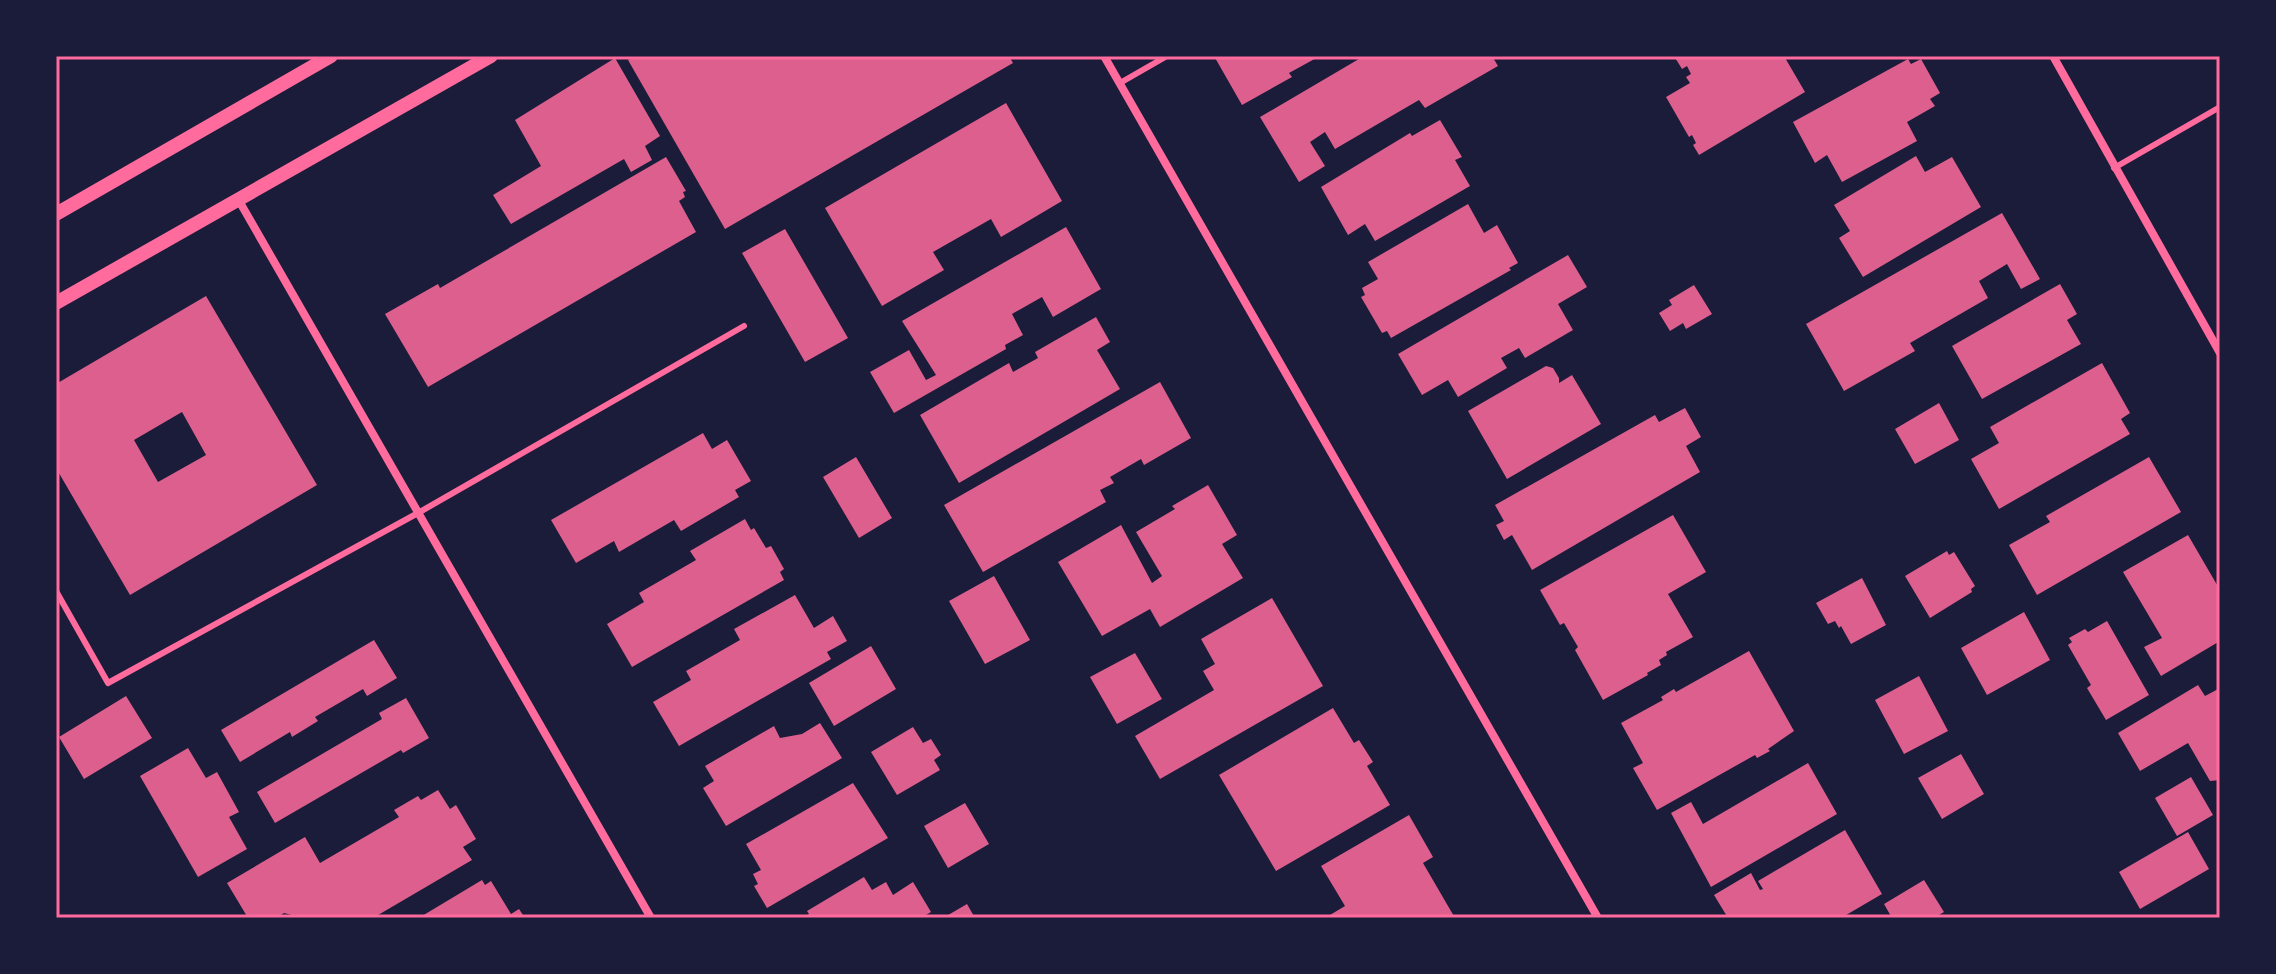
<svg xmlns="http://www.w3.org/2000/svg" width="2276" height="974" font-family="'Sofia Sans Condensed',sans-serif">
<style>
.building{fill:#dd5f8e;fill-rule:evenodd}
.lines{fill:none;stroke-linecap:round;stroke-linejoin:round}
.service{stroke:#ff6b9d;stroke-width:6}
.minor{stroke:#ff6b9d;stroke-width:8}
.tertiary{stroke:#ff6b9d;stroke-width:14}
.neatline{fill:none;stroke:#ff6b9d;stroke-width:3}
</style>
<rect width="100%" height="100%" fill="#1b1b3a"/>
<path class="building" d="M636,56h373l4,7 -288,166 -97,-169z
M1214,56h106l-31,17 3,4 -50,28z
M1364,56h128l6,10 -73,42 -6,-8 -84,49 -10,-17 -15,10 15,24 -26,16 -39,-65z
M1674,56h110l21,36 -106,63 -6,-10 3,-2 -4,-8 -3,2 -23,-40 24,-14 -4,-6 5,-3 -4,-8 -5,3z
M615,58l45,78 -15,10 7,14 -21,12 -7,-13 -113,65 -18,-29 48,-29 -26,-46z
M1908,59l3,5 10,-5 19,34 -10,6 5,7 -28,16 10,19 -75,41 -15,-27 -12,8 -22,-41z
M1006,103l56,98 -61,36 -10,-18 -58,33 11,18 -62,36 -57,-98z
M1440,120l22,37 -7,3 15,26 -95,55 -10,-17 -17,11 -27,-48 89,-54 2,3z
M1916,156l9,16 27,-15 29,50 -118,70 -24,-39 11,-7 -16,-26z
M666,157l20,34 -3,1 2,5 -6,4 17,31 -268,155 -43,-73 53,-30 2,4z
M1468,204l16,29 13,-8 21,38 -9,5 2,2 -120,68 -4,-7 -5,2 -21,-36 4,-2 -3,-7 16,-9 -10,-17z
M2002,213l38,66 -19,10 -14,-25 -28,17 9,17 -78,45 5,8 -71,40 -38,-67z
M1066,227l35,62 -48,28 -11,-20 -30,17 11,21 -18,10 1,4 -112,64 -24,-41 39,-22 17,30 10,-5 -34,-54z
M785,229l63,109 -43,24 -63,-109z
M1568,255l19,32 -29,17 15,26 -48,28 -6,-10 -18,10 6,10 -49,29 -10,-17 -26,15 -24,-41z
M2060,284l17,30 -10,6 14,24 -99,55 -30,-53z
M1694,285l18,29 -26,15 -3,-6 -13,8 -11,-18 13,-8 -3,-5z
M206,296l111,189 -187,110 -74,-127v-84zM182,412l24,43 -48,27 -24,-42z
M1096,317l14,25 -13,8 23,39 -161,94 -39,-68 89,-52 4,9 25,-14 -3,-6z
M2102,363l28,50 -9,6 9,15 -131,75 -28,-50 28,-16 -9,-16z
M1546,366l7,2 6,10v5l13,-8 29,49 -94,55 -39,-68z
M1160,382l31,56 -47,27 -3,-6 -31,18 4,6 -14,7 6,12 -123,70 -39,-67z
M1939,403l20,37 -44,24 -20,-35z
M1685,408l16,29 -15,9 14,26 -168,98 -20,-35 -8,5 -8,-15 8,-4 -9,-16 160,-90 4,7z
M703,433l9,16 15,-9 24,41 -16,9 4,7 -58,34 -7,-11 -55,32 -5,-11 -38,22 -25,-43z
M856,457l36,61 -33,20 -36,-61z
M2149,457l32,55 -144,83 -28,-50 41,-23 -4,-6z
M1208,485l29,50 -15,9 21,34 -83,49 -10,-18 -48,27 -44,-74 63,-37 31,58 10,-7 -26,-44 39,-23 -3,-3z
M1673,515l33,57 -38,22 25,43 -27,15 1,3 -8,5 2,5 -14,8 1,2 -45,25 -28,-50 3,-3 -14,-24 -4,2 -20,-35z
M745,519l6,11 3,-2 12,20 5,-2 13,23 -4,3 4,8 -152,87 -25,-43 37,-22 -5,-9 57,-33 -6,-9z
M2188,535l32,55v51l-59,35 -17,-29 18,-9 -39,-66z
M1947,551l2,4 5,-3 21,34 -4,3 1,3 -42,26 -25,-42z
M994,576l36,64 -45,24 -36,-63z
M1862,578l24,47 -35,19 -10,-18 -2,2 -4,-7 -7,3 -12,-21z
M795,595l19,33 19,-12 14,25 -20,11 4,7 -152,87 -26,-44 38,-22 -5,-9 54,-31 -6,-11z
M1272,598l51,88 -163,93 -25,-43 79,-46 -11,-19 12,-7 -14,-25z
M2024,612l26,48 -63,35 -26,-47z
M2107,621l42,74 -43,25 -19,-32 4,-3 -23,-40 4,-3 -3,-4 16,-9 3,3z
M374,640l23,38 -30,18 -4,-7 -48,28 3,4 -26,16 -2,-5 -50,30 -19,-32z
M871,646l25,43 -62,37 -25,-43z
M1749,651l45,80 -26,18 2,2 -13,7 -2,-3 -98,55 -24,-42 10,-5 -22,-40 42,-23 -2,-3 13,-8 2,3z
M1135,653l27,46 -45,25 -27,-47z
M1919,676l29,55 -44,23 -29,-54z
M2198,685l7,11 15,-8v92l-10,1 -22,-38 -48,28 -22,-38z
M126,696l26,42 -68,41 -25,-42z
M406,698l23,40 -26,15 -2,-3 -126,73 -18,-31 125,-73 -3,-6z
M1333,708l21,35 5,-3 14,22 -6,4 23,39 -114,66 -57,-96z
M820,723l22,35 -116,68 -23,-38 11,-7 -9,-15 69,-40 6,12 22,-4z
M913,727l10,16 8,-4 10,16 -7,5 6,10 -43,25 -26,-43z
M188,748l18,30 11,-6 22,40 -10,5 18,32 -49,28 -58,-101z
M1961,754l23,40 -42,25 -24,-41z
M1808,763l29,51 -126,73 -40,-74 20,-11 12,22z
M2191,777l22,38 -36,21 -22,-38z
M853,783l35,55 -121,70 -13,-22 4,-2 -5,-10 8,-4 -15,-26z
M438,790l12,19 6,-4 20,34 -13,8 9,13 -99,58h-70l-19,-5 -8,5h-28l-21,-35 78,-46 15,26 79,-46 -5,-7 24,-14 3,4z
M965,803l24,41 -41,24 -24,-42z
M1409,815l24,42 -10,6 32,55h-130l20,-12 -24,-40z
M1845,830l37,64 -41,24h-113l-14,-23 37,-22 9,17 3,-1 -5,-8z
M2188,832l21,37 -69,40 -21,-37z
M864,877l8,13 14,-8 7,13 20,-13 18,30 -10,6h-119l7,-4 -2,-3z
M482,880l3,5 6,-4 20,33 8,-5 6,9h-102l-1,-2z
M1924,880l20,32 -10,6h-42l-8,-14z
M967,904l8,14h-32z"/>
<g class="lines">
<path class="service" d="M1120,83l47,-27
M2114,168l106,-61
M56,591l52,92 310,-170 326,-187"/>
<path class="minor" d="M1104,56l494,862
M2053,56l167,297
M238,199l413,719"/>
<path class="tertiary" d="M56,214l275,-158
M56,303l435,-247"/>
</g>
<rect width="2276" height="974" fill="none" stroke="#1b1b3a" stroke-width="116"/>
<rect x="58" y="58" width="2160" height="858" class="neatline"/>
</svg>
